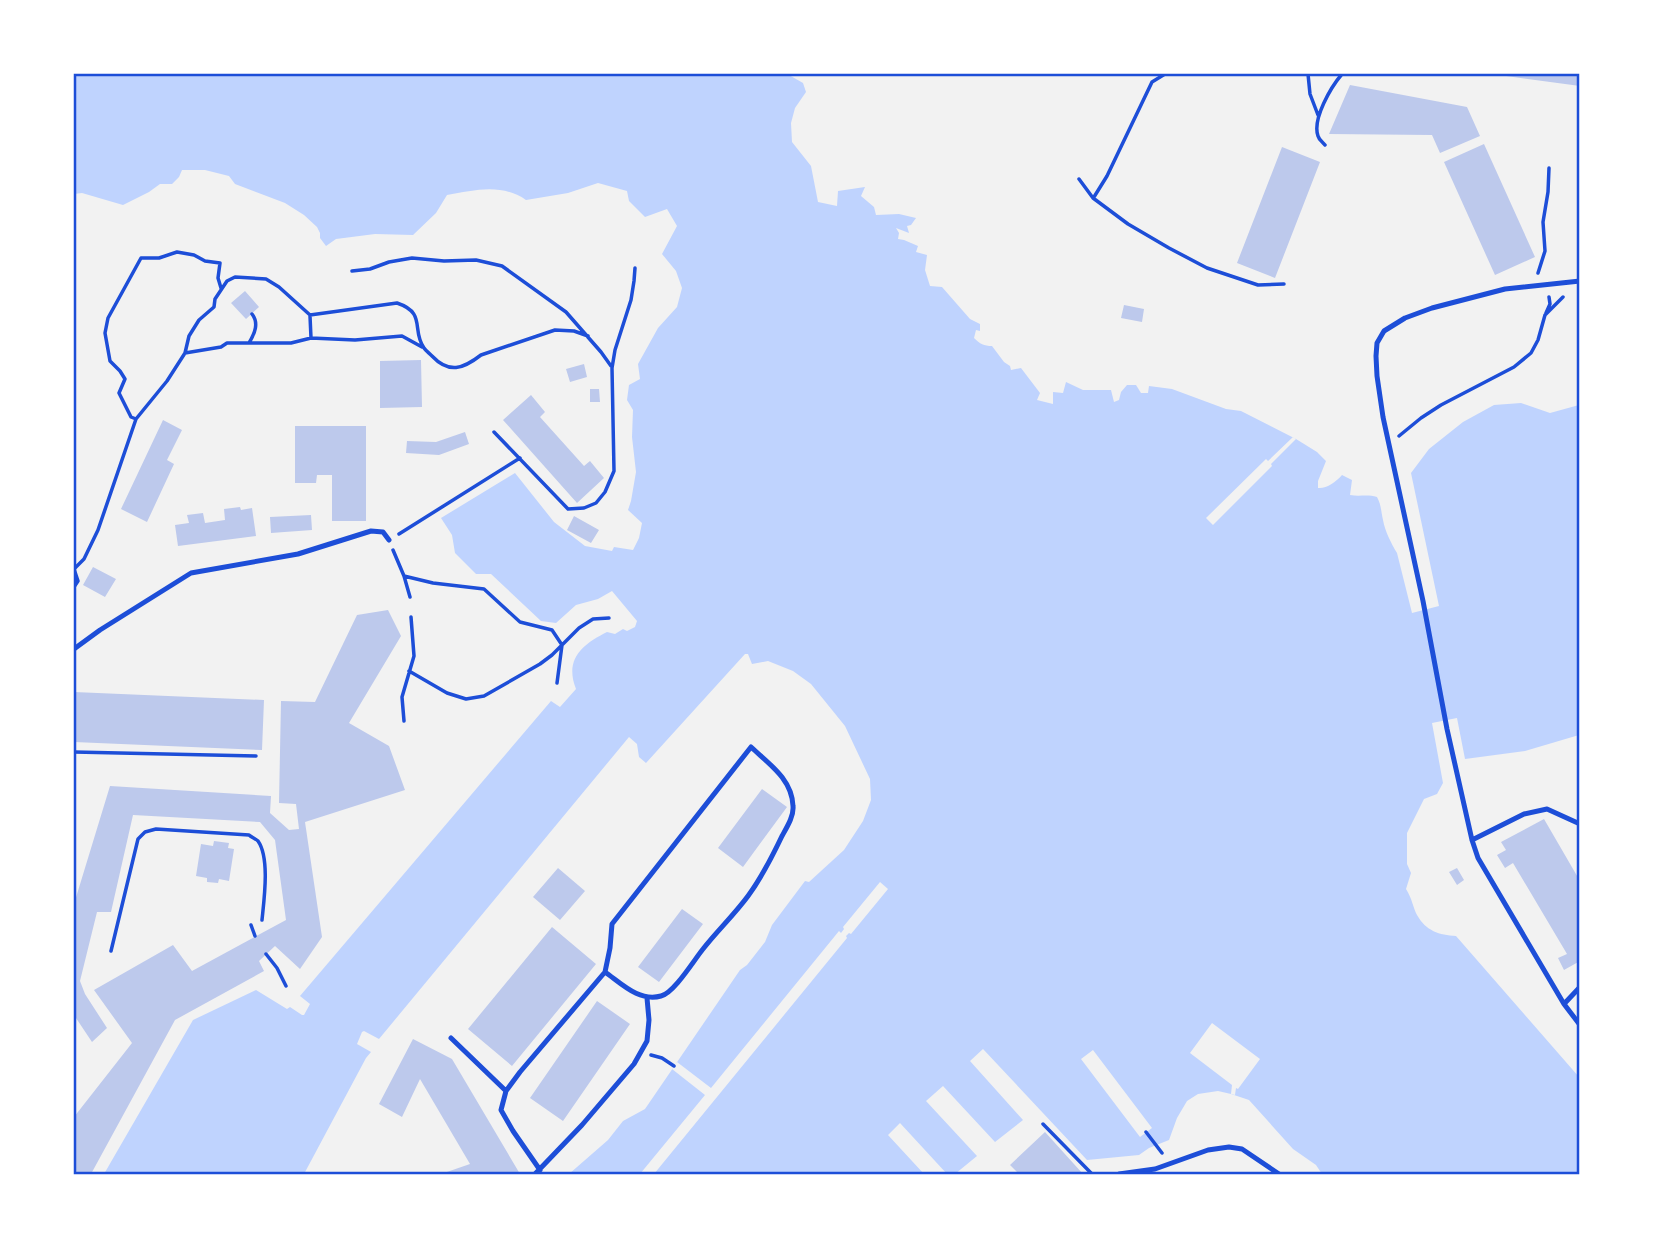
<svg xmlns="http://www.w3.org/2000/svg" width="1653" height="1248" font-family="Georgia,serif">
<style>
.water{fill:#bfd3fe}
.pier{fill:#f2f2f2}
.building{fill:#bdc9ec}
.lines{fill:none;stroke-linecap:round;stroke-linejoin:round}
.path{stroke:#1d4ed8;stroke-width:3.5}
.service{stroke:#1d4ed8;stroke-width:5}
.neatline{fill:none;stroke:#1d4ed8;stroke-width:2.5}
</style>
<rect width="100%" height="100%" fill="#f2f2f2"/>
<path class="water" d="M74,74l715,1 14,8 3,9 -11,16 -4,15 1,19 19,24 7,36 19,4 1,-15 27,-4 -4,9 13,11 2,8 23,-1 17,4 -5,7 -4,1 2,7 -13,-5 3,5 -1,6 6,1 14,6 -2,6 11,3 -2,15 5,16 12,1 28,32 10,5v7l-4,-1 -2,8c6,6 10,8 18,8l12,16 6,4 1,4 10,-2 19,25 -3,7 16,4v-12l10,1 3,-11 17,8h28l3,12 5,-2 2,-8 6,-7h9l5,8h7l1,-7 23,3 54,20 15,2 55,28 21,13 9,9 -8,20v7c8,1 18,-6 24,-13l10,5 -2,15c10,2 17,-1 27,2 4,7 4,14 6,23 2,11 8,23 14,33l15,60 27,-7 -28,-133 18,-24 34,-27 31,-17 27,-2 29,10 29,-8v330l-54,16 -60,8 -8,-41 -25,5 11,60 -6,11 -13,5 -17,34v31l4,9 -5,16c6,9 7,19 11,26 9,16 22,20 39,21l123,141v97h-257l-6,-9 -23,-16 -44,-49 -18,-6 -13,-3 -20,3 -11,7 -10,17 -8,22 -20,8 -10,7 -52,5 -104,-111 -13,12 53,59 -28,22 -52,-56 -17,15 51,55 -22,18h-8l-47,-51 -12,12 36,39h-355l39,-34 15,-19 22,-12 95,-139 7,-5 18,-23 7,-17 33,-44 4,1 35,-32 19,-29 8,-21 -1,-21 -25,-53 -34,-42 -18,-13 -25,-10 -16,3 -4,-10h-3l-99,109 -7,-6 -2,-13 -8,-7 -250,302 -15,-8 -2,1 -5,12 14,8 -5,6 -62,116h-200l89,-154 63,-30 31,19 3,-2 12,8h2l6,-11 -10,-8 251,-295 9,6 16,-18c-12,-30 7,-45 31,-57l8,2 8,-5 4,2 8,-4 2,-6 -25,-30 -14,8 -22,6 -20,18 -15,-2 -50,-47h-15l-21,-21 -3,-18 -11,-17 74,-45 39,49 31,24 27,5 2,-4 19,3 6,-12 3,-15 -14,-13 3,-9 5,-29 -4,-35 1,-27 -6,-10 2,-15 11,-6 -2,-15 20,-36 19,-21 5,-19 -6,-17 -14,-17 15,-28 -10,-17 -22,8 -16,-16 -2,-10 -29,-8 -30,10 -42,7c-25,-17 -51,-10 -79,-5l-11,18 -23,22 -38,-1 -39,5 -10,7 -6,-8v-5l-3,-6 -13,-12 -19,-12 -50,-19 -6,-8 -24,-6h-23l-3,7 -7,7h-12l-11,8 -26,13 -41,-12 -8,1z"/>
<path class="pier" d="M1293,437l3,2 -25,25 1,2 -59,59 -7,-7 60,-59 2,2z
M880,882l8,7 -37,45 -2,-1 -3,3 1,2 -193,236h-14l65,-79 -33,-26 5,-7 34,26 128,-157 2,2 3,-4 -1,-2z
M1212,1023l48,36 -22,30 -2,-1 -1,7 -4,-1 1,-9 -42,-32z
M1093,1050l59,78 -12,9 -59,-78z"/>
<path class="building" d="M1499,74h81v12l-81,-11z
M1350,85l117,22 13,29 -40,17 -8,-18 -103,-1z
M1484,144l51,113 -40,18 -51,-113z
M1282,147l38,15 -45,116 -38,-15z
M245,291l14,16 -13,12 -15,-16z
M1124,305l20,4 -2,13 -21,-4z
M421,360l1,47 -42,1v-47z
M584,364l3,13 -17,5 -4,-13z
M590,389h9l1,13h-10z
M531,395l14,17 -5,5 44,49 6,-5 14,17 -27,25 -74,-83z
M163,420l19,10 -15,30 7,4 -27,58 -26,-13z
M295,426h71v95h-34v-46h-15l-1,8h-21z
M465,432l4,12 -30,11 -33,-2 1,-12 29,1z
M240,507l1,3 11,-2 4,28 -78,10 -3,-21 14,-2 -2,-8 16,-2 2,10 20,-3 -1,-11z
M311,515l1,15 -41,3 -1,-16z
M574,516l25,14 -8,13 -24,-13z
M93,567l23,12 -11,18 -22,-12z
M388,610l13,26 -52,87 40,23 16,44 -100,32 17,115 -22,32 -25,-23 -16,15 5,10 -89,49 -84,154h-17v-57l58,-74 -38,-53 79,-45 19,26 94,-51 -11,-80 -15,-18 -127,-7 -22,97h-14l-17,69 5,13 22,34 -15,14 -18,-27v-111l36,-118 161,10 -1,17 19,17 10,-1 -3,-25 -17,-1 2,-102 34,1 42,-87z
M74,692l190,8 -2,50 -188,-8z
M762,789l25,18 -44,60 -25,-19z
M1544,819l36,62v80l-16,9 -6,-12 9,-4 -54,-91 -8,5 -8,-13 9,-5 -5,-8z
M214,841l15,2 -1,5 6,1 -5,32 -10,-2 -1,4 -11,-1v-4l-11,-2 5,-32 12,2z
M558,868l27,23 -25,29 -27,-23z
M1457,868l7,12 -7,5 -8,-13z
M682,909l21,15 -44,58 -21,-15z
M552,927l44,37 -84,102 -44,-37z
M597,1001l33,23 -67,97 -33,-23z
M413,1039l39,20 68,115h-79l29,-10 -50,-85 -18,38 -23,-13z
M1045,1132l38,42h-64l-9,-9z"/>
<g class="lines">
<path class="path" d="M1308,74l2,20 8,21
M1325,145c-2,-3 -6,-5 -7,-9 -6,-17 13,-49 24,-62
M1079,179l14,19 35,26 41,24 38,20 51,17 26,-1
M1094,197l13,-21 45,-94 13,-8
M352,271l18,-2 19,-7 23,-4 32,3 32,-1 26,6 64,46 35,40 10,14
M1538,273l7,-22 -2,-29 5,-30 1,-24
M1546,313l4,-9 -1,-7
M310,316l1,22
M249,343c6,-10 10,-20 3,-29
M185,353l36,-6 6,-4h64l20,-5 44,2 47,-4 20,11
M136,419l-5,-2 -12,-24 6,-14 -5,-8 -10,-10 -5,-28 3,-15 33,-60h18l18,-6 17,3 11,6 15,2 -2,15 3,10
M494,432l74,77 16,-1 12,-5 9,-11 9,-21 -2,-103 3,-18 16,-50 3,-19 1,-13
M1399,436l22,-18 20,-13 73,-38 17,-14 7,-13 7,-25 18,-18
M399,534l121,-76
M393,550l11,26 6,21
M74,569l10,-10 14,-29 38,-111 31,-38 18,-28 4,-17 10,-16 15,-13 1,-8 12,-18 8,-4 31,2 13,8 31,28 87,-12c30,10 14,27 27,45 2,3 5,5 8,8 17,18 31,13 49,-1l74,-25 19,1 14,5
M404,576l29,7 51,6 36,33 32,8 10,15 -5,38
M74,587l4,-6 -4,-12
M409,671l38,22 19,6 18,-3 56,-32 12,-9 27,-27 14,-9 16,-1
M404,721l-2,-24 12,-41 -3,-39
M74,752l182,4
M251,925l4,11
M111,951l27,-112 7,-7 11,-3 93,6c2,2 7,4 9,6 12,17 6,59 4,79
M266,954l11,14 9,18
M651,1055l11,3 12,8
M1043,1124l49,50
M1146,1132l16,21"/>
<path class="service" d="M1580,281l-75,8 -73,19 -27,10 -21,13 -7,12 -1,13 1,20 6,41 40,184 24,128 25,111 6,18 86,146 16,21
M74,649l26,-19 91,-57 107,-19 73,-23 12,1 6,8
M1472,840l52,-26 23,-5 33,15
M1564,1004l16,-17
M451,1038l55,53
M540,1170l-27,-39 -12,-21 5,-19 14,-19 85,-100 5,-24 2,-24 139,-177c18,17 41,32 42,59 1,10 -6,21 -11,30 -10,21 -20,41 -34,60 -14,19 -31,35 -45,53 -9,11 -29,44 -42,47 -22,6 -39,-12 -56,-24
M535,1174l47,-49 52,-61 13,-23 2,-21 -2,-22
M1119,1174l36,-5 53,-19 21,-3 13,2 37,25"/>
</g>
<rect width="1653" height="1248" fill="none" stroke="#ffffff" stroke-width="150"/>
<rect x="75" y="75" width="1503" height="1098" class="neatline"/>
</svg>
